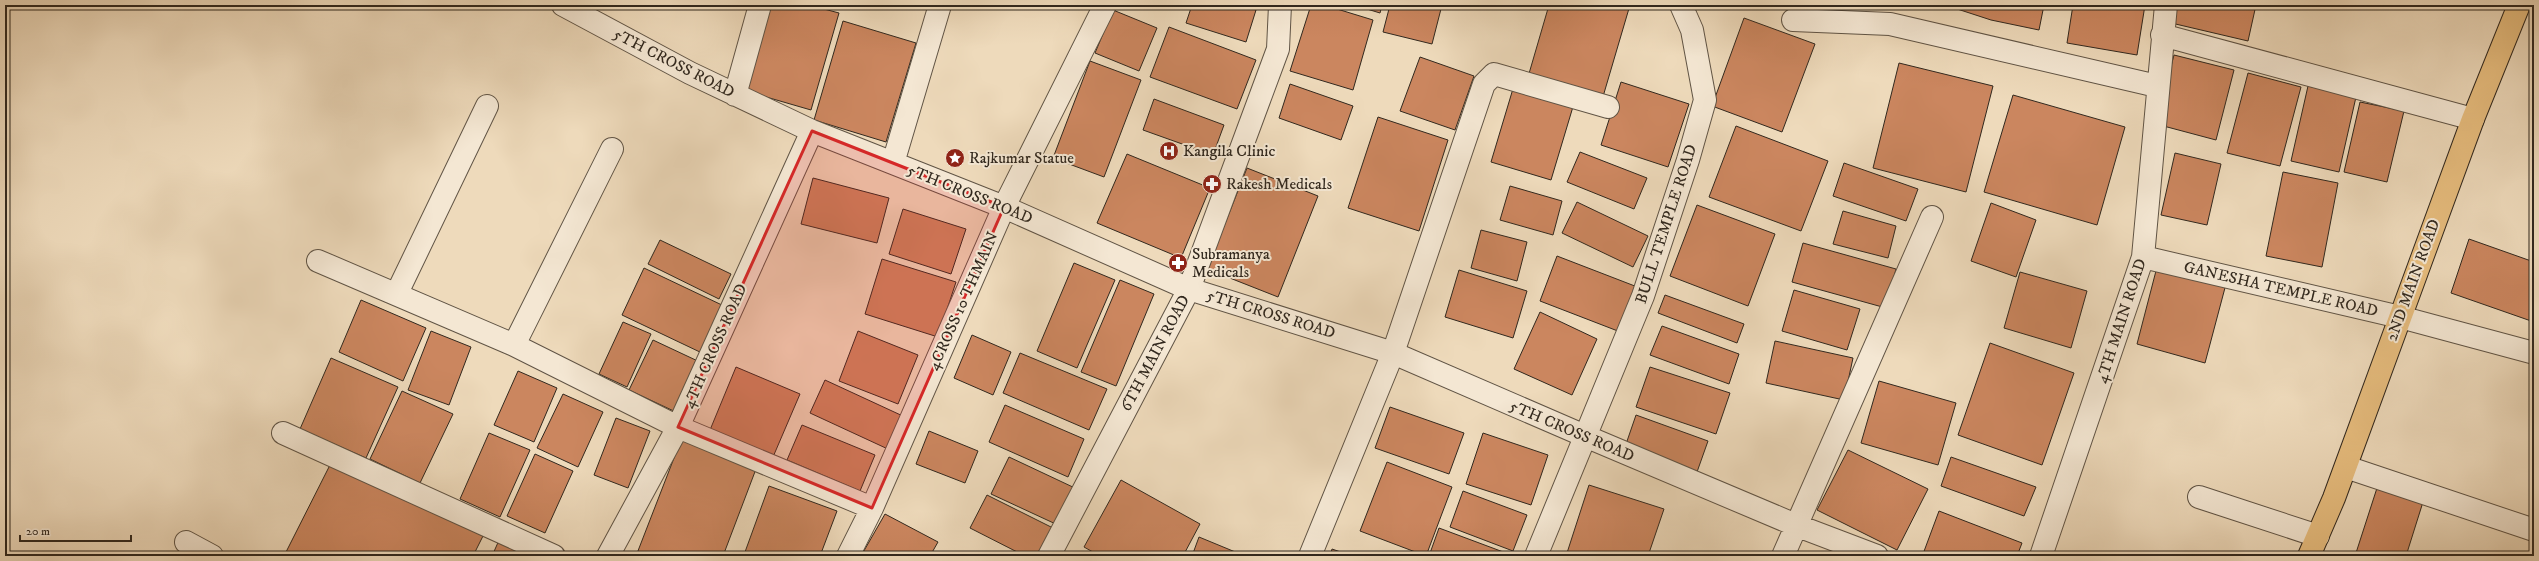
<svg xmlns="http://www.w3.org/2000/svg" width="2539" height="561" font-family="'IM FELL DW Pica',serif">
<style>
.building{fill:#cb865f;stroke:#31281e}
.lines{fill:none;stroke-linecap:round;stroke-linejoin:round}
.minor-casing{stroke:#605445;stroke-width:24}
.major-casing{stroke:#31281e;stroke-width:24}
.minor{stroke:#f4e7d3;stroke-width:22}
.major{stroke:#e7bd7e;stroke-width:22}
.marked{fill:#d62828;fill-opacity:0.2;stroke:#d62828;stroke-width:3;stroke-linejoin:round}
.labels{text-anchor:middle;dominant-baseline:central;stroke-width:4;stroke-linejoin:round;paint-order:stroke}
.street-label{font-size:16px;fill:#31281e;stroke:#f4e7d3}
.poi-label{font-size:16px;fill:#31281e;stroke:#f4e7d3;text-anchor:start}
</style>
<rect width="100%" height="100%" fill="#eedabb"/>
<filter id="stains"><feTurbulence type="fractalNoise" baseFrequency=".005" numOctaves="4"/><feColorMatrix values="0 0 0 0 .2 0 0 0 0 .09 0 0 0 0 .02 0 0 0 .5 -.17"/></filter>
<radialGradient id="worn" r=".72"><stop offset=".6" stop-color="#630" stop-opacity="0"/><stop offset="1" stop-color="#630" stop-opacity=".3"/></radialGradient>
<path class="building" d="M767,5h42l30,8 -28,97 -69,-20z
M1192,5h47l17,5 -10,32 -60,-19z
M1311,5h13l49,15 -20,70 -63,-19z
M1354,5h28l-2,8z
M1390,5h52l-10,39 -49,-12z
M1549,5h81l-28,95 -74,-23z
M1807,5h26l-1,5z
M1945,5h99l-5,25 -48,-10z
M2073,5h72l-8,50 -70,-12z
M2171,5h85l-8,36 -81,-19z
M1113,10l44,18 -18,43 -44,-18z
M1744,18l71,26 -33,88 -70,-26z
M843,21l73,22 -30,99 -72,-22z
M1169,27l87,33 -19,49 -87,-32z
M2174,55l60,15 -18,70 -60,-16z
M1420,57l54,19 -19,54 -55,-19z
M1090,61l51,19 -37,97 -51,-19z
M1899,63l94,23 -27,106 -93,-24z
M2248,73l53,14 -21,79 -53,-13z
M1515,82l60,18 -24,80 -60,-18z
M1621,82l68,22 -21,63 -67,-22z
M1290,84l63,22 -12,34 -62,-22z
M2308,86l48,11 -17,75 -48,-11z
M2013,95l112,32 -28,98 -113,-33z
M1154,99l70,26 -11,30 -70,-25z
M2360,102l44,9 -17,71 -43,-10z
M1378,117l70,23 -29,91 -71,-23z
M1736,126l92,35 -27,70 -92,-34z
M1580,152l67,26 -13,31 -67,-27z
M2175,153l46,11 -14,61 -46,-10z
M1127,154l83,34 -29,70 -84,-35z
M1844,163l74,26 -12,32 -73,-25z
M1247,168l71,28 -40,101 -71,-28z
M2283,172l55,11 -16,84 -56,-11z
M813,178l76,20 -12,45 -76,-19z
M1510,186l52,15 -9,34 -53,-15z
M1577,202l71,34 -15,31 -71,-34z
M1991,203l45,17 -20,57 -45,-16z
M1697,205l78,29 -27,72 -78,-30z
M903,209l63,20 -15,45 -62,-20z
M1843,211l53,15 -8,32 -55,-14z
M1481,230l46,12 -10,39 -46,-13z
M2469,239l65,23v60l-83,-29z
M660,240l71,34 -12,25 -71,-35z
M1803,243l93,26 -10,39 -94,-26z
M1557,256l83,32 -17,45 -83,-32z
M882,259l74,23 -18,55 -73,-23z
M1074,263l41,17 -38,88 -40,-17z
M2157,267l69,17 -21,79 -68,-19z
M644,268l80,38 -22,47 -80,-38z
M1459,270l68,21 -14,47 -68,-21z
M2020,272l67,19 -16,57 -67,-20z
M1120,280l34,14 -38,92 -35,-14z
M1794,290l66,19 -13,41 -65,-19z
M1665,295l79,29 -7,19 -79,-30z
M361,300l65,28 -23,53 -64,-29z
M1540,312l57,27 -25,56 -58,-26z
M623,322l28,12 -24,53 -28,-13z
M1662,326l77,28 -10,30 -79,-29z
M431,331l40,16 -22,58 -41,-15z
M858,331l60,24 -20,49 -59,-23z
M972,335l39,17 -18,43 -39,-17z
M653,340l49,23 -24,50 -49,-23z
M1775,341l78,17 -9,42 -78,-17z
M1990,343l84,30 -32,92 -84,-30z
M1020,353l87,36 -18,41 -86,-37z
M331,358l67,29 -32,71 -66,-29z
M736,367l64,27 -27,63 -63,-27z
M1650,367l80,26 -14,41 -80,-27z
M518,371l39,17 -23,54 -40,-17z
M825,380l80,37 -15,33 -80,-37z
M1879,381l77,22 -18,62 -77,-22z
M402,391l51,23 -33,69 -50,-24z
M563,394l40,18 -25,55 -41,-19z
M1005,405l79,34 -16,38 -79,-35z
M1390,407l74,26 -15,41 -74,-26z
M1636,415l72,26 -11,31 -72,-25z
M616,418l34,13 -22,57 -34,-13z
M802,425l73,30 -15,36 -73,-31z
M929,431l49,20 -13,32 -49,-19z
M489,433l41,17 -30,67 -40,-18z
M1483,433l65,22 -17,50 -65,-21z
M681,440l75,29 -33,87h-87z
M1848,450l80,39 -31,61 -80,-40z
M535,454l38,17 -28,62 -38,-17z
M1009,457l68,32 -17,37 -69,-32z
M1951,457l85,30 -12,29 -83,-30z
M332,461l151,75 -10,20h-189z
M1387,462l65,25 -26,69 -66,-25z
M1121,480l79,44 -17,32h-83l-16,-9z
M1589,485l75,24 -16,47h-82z
M769,486l68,25 -17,45h-63l-12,-4z
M2377,488l46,14 -17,54h-51z
M1463,491l64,24 -14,36 -63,-24z
M987,495l72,36 -13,25h-21l-55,-28z
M1939,511l83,32 -5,13h-88l-6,-2z
M885,514l53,28 -8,14h-69z
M1439,528l67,25 -1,3h-76z
M1199,537l46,19h-53z
M500,538l41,18h-49z
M1332,549l20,7h-22z"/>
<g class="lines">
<defs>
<path id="minor" d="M563,5l127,68 122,58 192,76 185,82 204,64 192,83 213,90 79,30
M1793,20l97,4 267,62
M2162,35l311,84
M735,95l25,-90
M893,163l47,-158
M2143,257l257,60 134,36
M318,261l196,84 164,82 194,81
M397,293l90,-187
M514,345l98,-196
M283,433l271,123
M2346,467l188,63
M2199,497l119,39
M186,542l26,14
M608,556l70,-129 134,-296
M848,556l24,-48 132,-301 101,-202
M1049,556l140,-267 89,-240 2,-44
M1310,556l83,-203 91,-269 10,-10 114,33
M1536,556l107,-260 45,-136 17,-60 -13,-70 -11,-25
M1783,556l149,-339
M2041,556l102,-299 23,-252"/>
<path id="major" d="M2309,556l25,-58 139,-379 46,-114"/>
</defs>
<use href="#minor" class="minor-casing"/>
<use href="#major" class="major-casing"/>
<use href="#minor" class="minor"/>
<use href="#major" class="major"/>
</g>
<path class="marked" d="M812,131l192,76 -132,301 -194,-81z"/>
<defs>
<symbol id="hospital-disc" viewBox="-11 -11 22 22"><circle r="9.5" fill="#8f2418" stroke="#f4e7d3"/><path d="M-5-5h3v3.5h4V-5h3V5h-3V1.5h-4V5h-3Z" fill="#fff"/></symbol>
<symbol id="sight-disc" viewBox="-11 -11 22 22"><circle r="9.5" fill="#8f2418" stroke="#f4e7d3"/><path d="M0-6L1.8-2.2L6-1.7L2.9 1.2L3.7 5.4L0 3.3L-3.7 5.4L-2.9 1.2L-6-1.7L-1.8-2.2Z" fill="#fff"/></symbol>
<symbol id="pharmacy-disc" viewBox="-11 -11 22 22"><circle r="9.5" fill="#8f2418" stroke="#f4e7d3"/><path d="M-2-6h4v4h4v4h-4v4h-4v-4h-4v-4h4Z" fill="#fff"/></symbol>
</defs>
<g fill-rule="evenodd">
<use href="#hospital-disc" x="1158" y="140" width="22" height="22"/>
<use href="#sight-disc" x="944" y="147" width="22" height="22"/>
<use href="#pharmacy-disc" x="1201" y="173" width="22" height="22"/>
<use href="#pharmacy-disc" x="1167" y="252" width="22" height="22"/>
</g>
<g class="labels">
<g class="street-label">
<text transform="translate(674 63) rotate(27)">5TH CROSS ROAD</text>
<text transform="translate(970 194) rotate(22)">5TH CROSS ROAD</text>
<text transform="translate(1666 224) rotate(-72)">BULL TEMPLE ROAD</text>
<text transform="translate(2413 280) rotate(-70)">2ND MAIN ROAD</text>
<text transform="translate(2281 289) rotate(13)">GANESHA TEMPLE ROAD</text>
<text transform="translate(963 301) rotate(-66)">4CROSS 10 THMAIN</text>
<text transform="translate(1271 314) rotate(17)">5TH CROSS ROAD</text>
<text transform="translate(2121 321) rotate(-72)">4TH MAIN ROAD</text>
<text transform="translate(715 346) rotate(-66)">4TH CROSS ROAD</text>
<text transform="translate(1155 353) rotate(-62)">6TH MAIN ROAD</text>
<text transform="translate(1572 431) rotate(23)">5TH CROSS ROAD</text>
</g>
<g class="poi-label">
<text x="1183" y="151">Kangila Clinic</text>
<text x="969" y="158">Rajkumar Statue</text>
<text x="1226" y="184">Rakesh Medicals</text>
<text x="1192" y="254">Subramanya<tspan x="1192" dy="18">Medicals</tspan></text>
</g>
</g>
<rect width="2539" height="561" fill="none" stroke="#eedabb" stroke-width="20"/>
<rect x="6" y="6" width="2527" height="549" fill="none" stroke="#31281e" stroke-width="2"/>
<rect x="10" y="10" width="2519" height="541" fill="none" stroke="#31281e"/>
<path d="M20 535v6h111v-6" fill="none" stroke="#31281e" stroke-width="2"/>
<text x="26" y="535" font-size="12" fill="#31281e" stroke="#f4e7d3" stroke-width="3" paint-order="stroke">20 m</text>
<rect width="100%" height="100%" filter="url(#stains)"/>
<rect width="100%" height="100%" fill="url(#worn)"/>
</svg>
